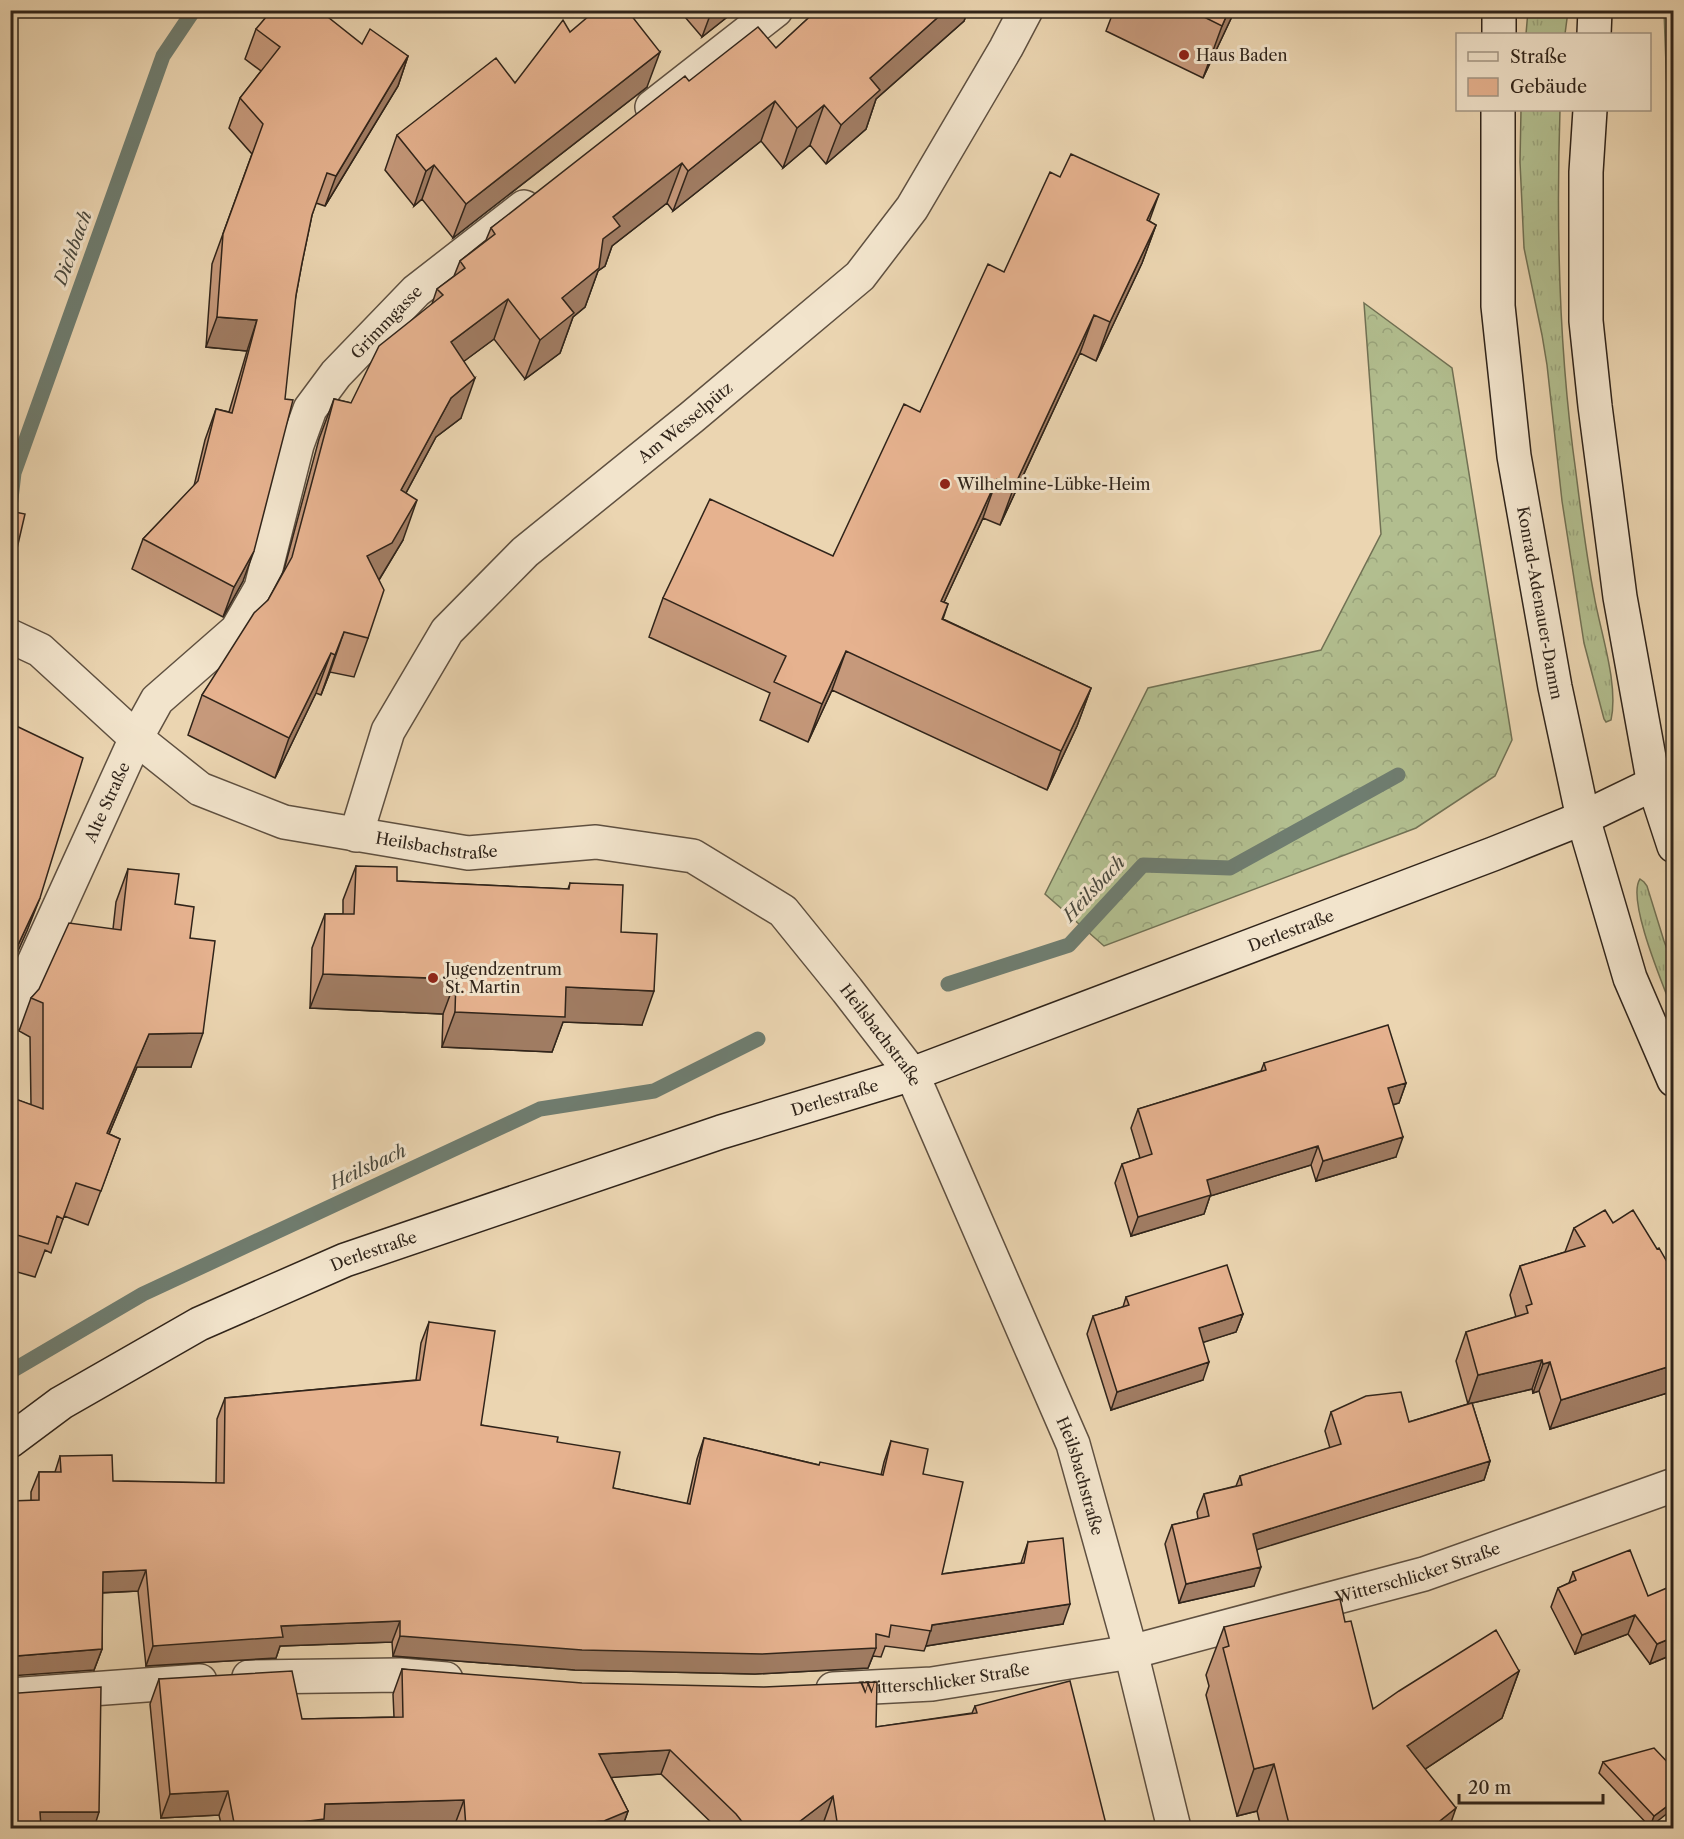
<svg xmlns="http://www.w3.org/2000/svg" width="1684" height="1839" font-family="'Libre Caslon Text',serif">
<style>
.grass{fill:url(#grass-tufts);stroke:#717154;stroke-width:1.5}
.forest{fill:url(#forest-crowns);stroke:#717154;stroke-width:1.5}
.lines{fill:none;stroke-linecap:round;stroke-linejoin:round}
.stream{stroke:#6f7d70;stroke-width:15}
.street-casing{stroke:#5f5040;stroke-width:36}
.secondary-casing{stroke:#30241a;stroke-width:36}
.street{stroke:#f2e4cc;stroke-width:33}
.secondary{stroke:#f2e4cc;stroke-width:33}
.wall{fill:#c6997b;stroke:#30241a;stroke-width:1.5}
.shaded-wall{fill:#a17d64;stroke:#30241a;stroke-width:1.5}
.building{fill:#e6b28f;stroke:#30241a;stroke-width:1.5}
.poi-dot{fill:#8f2418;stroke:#f2e4cc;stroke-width:2}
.labels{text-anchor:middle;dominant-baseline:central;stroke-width:6;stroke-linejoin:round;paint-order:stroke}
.poi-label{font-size:16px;fill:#30241a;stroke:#f2e4cc;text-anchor:start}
.street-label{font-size:16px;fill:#30241a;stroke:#f2e4cc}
.water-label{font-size:18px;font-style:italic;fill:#4a493e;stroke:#f2e4cc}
</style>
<defs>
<pattern id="grass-tufts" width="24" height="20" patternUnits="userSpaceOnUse" patternTransform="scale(1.5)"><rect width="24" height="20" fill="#b2be8f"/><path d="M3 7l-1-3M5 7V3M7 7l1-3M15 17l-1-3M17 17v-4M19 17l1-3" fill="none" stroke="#99a37b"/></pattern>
<pattern id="forest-crowns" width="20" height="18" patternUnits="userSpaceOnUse" patternTransform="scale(1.5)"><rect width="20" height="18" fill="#b2be8f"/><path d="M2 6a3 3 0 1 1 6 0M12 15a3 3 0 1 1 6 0" fill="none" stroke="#99a37b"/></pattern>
</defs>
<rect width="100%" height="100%" fill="#ebd5b1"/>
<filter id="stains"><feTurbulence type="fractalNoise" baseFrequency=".00333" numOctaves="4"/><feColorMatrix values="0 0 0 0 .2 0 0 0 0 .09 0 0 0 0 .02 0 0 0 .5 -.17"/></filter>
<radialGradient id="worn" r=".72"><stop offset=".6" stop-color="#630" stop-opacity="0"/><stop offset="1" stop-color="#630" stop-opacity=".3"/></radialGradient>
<path class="grass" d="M1528,11h40l-3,23h-39z
M1521,110h39c-4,121 -1,243 16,363 5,40 10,81 18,122 6,36 25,89 17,125l-5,2 -2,-3 -20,-76 -22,-142 -15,-136 -5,-30 -18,-87 -4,-86z
M1640,879l4,3 3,4 17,55 9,24v46c-9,-24 -47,-112 -33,-132z"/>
<path class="forest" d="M1664,11h10l-1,241z
M1364,303l88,65 60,372 -17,36 -79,52 -312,118 -59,-52 103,-206 173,-38 60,-116z"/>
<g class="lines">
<path class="stream" d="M10,507l4,-34 149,-417 31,-46
M948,984l121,-39 74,-80 87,3 168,-93
M10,1372l133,-78 397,-185 114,-18 104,-52"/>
<defs>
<g id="street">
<path d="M652,107l124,-97"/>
<path id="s1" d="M10,636l30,14 96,88 64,51 84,33 184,31 128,-11 97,14 90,55 64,79 65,84 161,370 58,208 43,176"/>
<path id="s2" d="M356,835l32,-104 59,-100 78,-79 167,-135 168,-141 52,-68 94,-160 20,-38"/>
<path id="s3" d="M10,1015l126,-277 21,-38 80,-70 24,-42 36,-143 13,-36 26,-35 80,-83 108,-84"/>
<path d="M249,1677l151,-2 46,4"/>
<path id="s4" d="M833,1689l99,-5 199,-32 293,-78 250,-89"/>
<path d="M10,1695l190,-14"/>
</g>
<g id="secondary">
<path d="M1499,34v-24"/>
<path d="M1594,34l1,-24"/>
<path id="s5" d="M1498,110v196l16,150 41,231 28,131 47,160 44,102"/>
<path d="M1590,110l-4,62v149l9,85 25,191 34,188 20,61"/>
<path id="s6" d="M10,1441l51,-38 138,-79 146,-64 376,-128 191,-58 581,-220 90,-36 91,-44"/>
</g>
</defs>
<use href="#street" class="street-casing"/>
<use href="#secondary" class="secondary-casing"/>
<use href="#street" class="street"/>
<use href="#secondary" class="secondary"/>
</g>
<path class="wall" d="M679,10h57l-34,27z
M817,10h151l-4,11 -88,78 -10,30 -40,35 -16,-19 -27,23 -22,-27 -88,70 -6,-8 -55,43 -7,20 -7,5 -13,36 -12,10 -13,36 -35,26 -31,-40 -30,22 -3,57 -25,19 -30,56 -3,47 -24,40 -11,58 -14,39 -24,-5 -9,23 -5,-2 -41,85 -87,-43 14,-40 66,-95 16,-30 35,-131 15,-40 17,4 81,-99 5,-15 17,-13 6,-15 26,-21 5,-12 198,-147 87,-33z
M1114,10h121l-32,68 -97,-47z
M256,29l106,15 46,12 -10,30 -73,120 -9,-3 -4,12 -10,48 -59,318 -20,36 -91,-48 11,-30 51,-53 11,-46 11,-31 13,3 18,-61 -41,-4 6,-83 40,-110 -23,-26 11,-30 21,-27 -16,-12z
M570,32l77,55 -194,151 -31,-39 -8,7 -29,-36 12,-35 118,-52z
M1149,221l7,4 -14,38 -46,98 -16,-8 -80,172 -17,-7 -39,84 4,2 -5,15 148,69 -14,38 -30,64 -215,-100 -24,52 -48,-22 10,-27 -121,-56 14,-39 170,-42 171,-284z
M10,511l5,46 -5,11z
M356,866l41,15 171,8 2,-6 51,49 21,93 -79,-3 -11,30 -110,-5 1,-33 -133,-6 2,-60 13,-34h18v-14z
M128,869l47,35 15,34 1,129h-54l-28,67 11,5 -32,86 -24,-9 -13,37 -6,-3 -10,27 -25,-7v-173l21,8 -1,-68 -11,-6 12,-33 82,-69 3,-27z
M1264,1063l142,20 -7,20 -6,2 3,52 -80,24 -5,-16 -101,31 -6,18 -73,22 -16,-53 7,-19 18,-6 -9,-30 7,-19 123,-38z
M1613,1223l44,26 17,25v117l-124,38 -11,-38 -6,2 -1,-4 -60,14 18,58 -6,19 -227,69 -3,37 -75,17 -14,-59 7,-19 26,-6 -1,-7 7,-18 32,-8 4,-10 90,-28 -5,-17 6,-19 78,10 59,-18 -12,-43 10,-29 50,-15 -6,-22 10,-29 45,-14 9,-24z
M1126,1297l117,17 -7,18 -33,10v38l-92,30 -24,-76 6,-18 30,-9z
M429,1322l52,103 76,17 56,46 74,16 10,-45 7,-21 115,27 62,10 3,-13 7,-21 32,33 19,100 79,-11 7,-21 35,82 -137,22 -2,5 -39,-5 -4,11 -8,-1 -5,12 -113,6 -180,-4 -182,-14 -1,-14 -112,4 -4,12 -130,8 -8,-75 -36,2v56l-8,21 -63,-170v-8l8,-20h16l5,-16 53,25 103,2 1,-64 8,-21 191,-18 5,-37z
M1573,1572l75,24 26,58 -24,10 -22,-30 -53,20 -24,-47 7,-19 11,-5z
M1345,1622l28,87 146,-38 -17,47 -77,51 24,59h-188l-4,-17 -20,5 -31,-121 3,-9 -3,-11 18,-48z
M402,1669l474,58 96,-14 3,-7 132,122h-281l-2,-7 -10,7h-97l-56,-54 -50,3 17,34 -6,17h-166l-1,-4 -134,4h-99l-3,-13 -58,3 -11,-114 9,-25 143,40 92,-2 -1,-23z
M1603,1762l71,7 -24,58 -51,-54z"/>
<path class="shaded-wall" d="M712,10h24l-34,27z
M946,10h22l-4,11 -88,78 -10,30 -40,35 15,-39 29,-47z
M1229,10h6l-32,68 19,-52z
M660,52l-13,35 -194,151 13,-34z
M408,56l-10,30 -73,120 11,-30z
M775,101l-14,40 -88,70 15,-40z
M824,105l-14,40 -27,23 14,-40z
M682,163l-15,40 -55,43 -7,20 -7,5 -13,36 -12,10 -13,36 -35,26 15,-39 22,-42 51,-81z
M434,165l-12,34 -8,7 12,-35z
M1159,194l-14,39 2,-13z
M1156,225l-14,38 -46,98 14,-39z
M508,299l-14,40 -58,43 15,-40z
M1094,315l-14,38 -80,172 14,-38z
M217,317l40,3 -10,31 -41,-4z
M475,378l-14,40 -25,19 -50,93 15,-40 50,-92z
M997,479l-14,39 -56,121 14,-38z
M417,500l-14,40 -26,43 -10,-27z
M254,551l-11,30 -20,36 11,-30z
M344,632l-14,40 -9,23 14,-40z
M846,651l-14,39 -24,52 14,-38z
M331,653l-15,40 -41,85 14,-40z
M1091,688l-14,38 -30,64 14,-39z
M40,898l-13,33 -17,38v-7z
M323,974l133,5 -13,35 -133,-6z
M566,987l88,4 -12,34 -79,-3 -11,30 -110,-5 13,-35z
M203,1033l-12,34h-54l-42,100 12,-34 42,-99z
M1406,1083l-7,20 -18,5 7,-20z
M1403,1137l-7,20 -80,24 7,-20z
M1318,1146l-7,19 -101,31 -6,18 -73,22 7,-19 69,-37z
M1243,1314l-7,18 -44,14 7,-18z
M1542,1360l-10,29 -64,15 10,-29z
M1209,1362l-6,18 -92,30 6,-18z
M1550,1362l-11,29 -6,2 10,-29z
M1674,1365v26l-124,38 11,-29z
M1490,1461l-6,19 -238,73 7,-19z
M1261,1567l-7,19 -75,17 7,-19z
M146,1570l-8,21 -43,2 8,-21z
M1070,1604l-7,20 -137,22 6,-21z
M1635,1615l-7,19 -53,20 7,-19z
M400,1621l-8,21 -112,4 -4,12 -130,8 7,-20 128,-20z
M400,1636l476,12 -8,20 -113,6 -180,-4 -182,-14z
M1674,1637v17l-24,10 7,-20z
M102,1649l-8,21 -84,6v-18l6,-2z
M1519,1671l-17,47 -113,75 18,-47z
M670,1750l-9,24 -70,5 8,-25z
M1274,1764l-17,47 -20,5 17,-47z
M228,1791l-9,24 -58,3 9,-24z
M833,1796l-9,25 -10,7h-23z
M464,1800l-9,24 -134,4h-66l70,-24z
M1674,1801v7l-24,19 4,-11z
M1456,1808l-7,20h-18z
M628,1811l-6,17h-99z
M40,1812h59l-5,16h-60z"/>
<path class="building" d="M272,10h47l43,34 8,-15 38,27 -72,120 -9,-3 -15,42 -10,48 -6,32 -11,104 8,1 -39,151 -20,36 -91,-48 55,-58 18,-72 16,4 25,-93 -40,-3 6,-83 40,-110 -23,-26 40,-51 -24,-18z
M596,10h31l33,42 -194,152 -32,-39 -8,6 -29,-36 99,-77 19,25 48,-63 7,12z
M817,10h129l-76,68 10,12 -39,35 -17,-20 -27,23 -22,-27 -87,70 -6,-8 -69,54 7,9 -17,13 -4,29 -37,30 12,15 -34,27 -32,-41 -57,43 24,36 -24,20 -50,92 16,10 -25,43 -25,13 17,34 -16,48 -24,-6 -9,23 -4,-2 -42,85 -87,-43 52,-82 14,-13 24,-43 42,-158 17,4 28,-57 64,-51 -6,-6 28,-21 -5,-7 35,-27 -4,-6 194,-152 4,5 69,-54 18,21z
M1190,10h39l-7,16z
M1071,154l88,40 -12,26 9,5 -46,97 -16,-7 -80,172 -17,-8 -56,122 7,3 -6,15 149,69 -30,63 -215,-100 -24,53 -48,-22 12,-26 -123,-58 47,-99 123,57 71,-152 16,8 68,-148 16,8 46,-100 10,5z
M10,511l15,3 -10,43 -5,-1z
M10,723l73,35 -43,140 -30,64z
M356,866l41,1v14l172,8 1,-6 53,2 -2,47 36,2 -3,57 -88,-4 -1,30 -110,-5 1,-33 -133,-5 2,-60h29z
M128,869l51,5 -4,30 19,3 -4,31 25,3 -12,92 -54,1 -42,99 13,6 -19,52 -25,-8 -13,36 -6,-3 -9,28 -38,-11v-136l33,12v-106l-12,-5 8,-9 30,-66 52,7z
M1388,1025l18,58 -18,5 15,49 -80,24 -5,-15 -111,34 4,15 -73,22 -16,-53 30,-10 -14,-45 128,-39 -2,-7z
M1605,1210l8,13 20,-13 24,39 2,-1 15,26v91l-113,35 -11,-38 -7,2 -1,-4 -64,15 -12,-43 62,-19 -2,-7 6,-2 -12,-38 65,-20 -11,-18z
M1227,1265l16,49 -44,14 10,34 -92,30 -24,-76 36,-11 -3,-8z
M429,1322l66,9 -14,94 77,12 -1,5 63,10 -7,36 77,16 14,-66 115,27 1,-3 63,13 8,-34 37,8 -5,25 40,8 -21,92 82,-11 4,-21 35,-4 7,66 -138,21 -1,6 -40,-6 -2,12 -13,-3v14l-114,6 -180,-4 -182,-14v-15l-119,5 2,11 -130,9 -7,-76 -43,2 -1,77 -86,7 -6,2v-157l29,-1v-28h22l-1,-16 52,-1 1,26 111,2 1,-85 195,-18z
M1401,1392l8,30 63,-19 18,58 -237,73 8,33 -75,17 -14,-59 37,-9 -5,-22 38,-9 -2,-9 101,-32 -10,-32 35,-16z
M1630,1550l18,46 26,-11v52l-17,7 -22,-29 -53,20 -24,-47 18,-8 -3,-8z
M1340,1599l5,23 6,-1 22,88 26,-18 97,-61 23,41 -112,75 49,62 -25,20h-141l-16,-64 -20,5 -31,-121 6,-2 -5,-19z
M402,1669l180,14 182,4 113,-5 -1,45 101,-14 -2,-7 95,-25 37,147h-269l-5,-32 -42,32h-10l-3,-3 -4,3h-27l-11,-14 -66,-64 -71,4 29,57 -24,10 -81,7h-57l-2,-28 -139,4 -1,15 -69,9h-20l-7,-37 -58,3 -11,-115 133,-8 10,48 101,-2z
M101,1687l-2,125h-59l1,16h-31v-137l9,2z
M1654,1748l20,21v32l-20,15 -51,-54z"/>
<g class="poi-dot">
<circle cx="1184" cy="55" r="6"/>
<circle cx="945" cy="484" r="6"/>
<circle cx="433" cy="978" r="6"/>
</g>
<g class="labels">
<g class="poi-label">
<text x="1196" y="55">Haus Baden</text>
<text x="957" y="484">Wilhelmine-Lübke-Heim</text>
<text x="445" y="969">Jugendzentrum<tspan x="445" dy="18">St. Martin</tspan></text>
</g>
<g class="street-label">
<text stroke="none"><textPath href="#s3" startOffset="804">Grimmgasse</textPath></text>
<text stroke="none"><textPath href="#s2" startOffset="542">Am Wesselpütz</textPath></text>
<text stroke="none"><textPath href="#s5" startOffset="496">Konrad-Adenauer-Damm</textPath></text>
<text stroke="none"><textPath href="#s3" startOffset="234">Alte Straße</textPath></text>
<text stroke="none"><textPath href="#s1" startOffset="490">Heilsbachstraße</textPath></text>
<text stroke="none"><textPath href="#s6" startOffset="1384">Derlestraße</textPath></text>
<text stroke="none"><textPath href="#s1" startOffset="1012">Heilsbachstraße</textPath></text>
<text stroke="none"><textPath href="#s6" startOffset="898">Derlestraße</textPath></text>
<text stroke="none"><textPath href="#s6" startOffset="412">Derlestraße</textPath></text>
<text stroke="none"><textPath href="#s1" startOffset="1498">Heilsbachstraße</textPath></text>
<text stroke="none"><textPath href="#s4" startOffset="598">Witterschlicker Straße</textPath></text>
<text stroke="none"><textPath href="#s4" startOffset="112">Witterschlicker Straße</textPath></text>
</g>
<g class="water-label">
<text transform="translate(73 248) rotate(-70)">Dichbach</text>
<text transform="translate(1094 889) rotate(-47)">Heilsbach</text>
<text transform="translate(368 1167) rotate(-25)">Heilsbach</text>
</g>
</g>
<rect width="1684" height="1839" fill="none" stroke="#ebd5b1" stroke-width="36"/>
<rect x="12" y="12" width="1660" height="1815" fill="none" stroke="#30241a" stroke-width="3"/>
<rect x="18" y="18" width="1648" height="1803" fill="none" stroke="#30241a" stroke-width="1.5"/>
<rect x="1456" y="33" width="195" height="78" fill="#f2e4cc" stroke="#a49785" stroke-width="1.5"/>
<rect x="1468" y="52" width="30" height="9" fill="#f2e4cc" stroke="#a49785" stroke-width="1.5"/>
<text x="1510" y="63" font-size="18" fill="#30241a">Straße</text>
<rect x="1468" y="78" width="30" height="18" fill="#e6b28f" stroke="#a49785" stroke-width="1.5"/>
<text x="1510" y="93" font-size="18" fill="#30241a">Gebäude</text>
<path d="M1459 1794v9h144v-9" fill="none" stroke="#30241a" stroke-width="3"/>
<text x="1468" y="1794" font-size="18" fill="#30241a" stroke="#f2e4cc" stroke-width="4.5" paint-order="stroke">20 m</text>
<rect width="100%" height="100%" filter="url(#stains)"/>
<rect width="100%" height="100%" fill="url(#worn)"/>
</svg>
